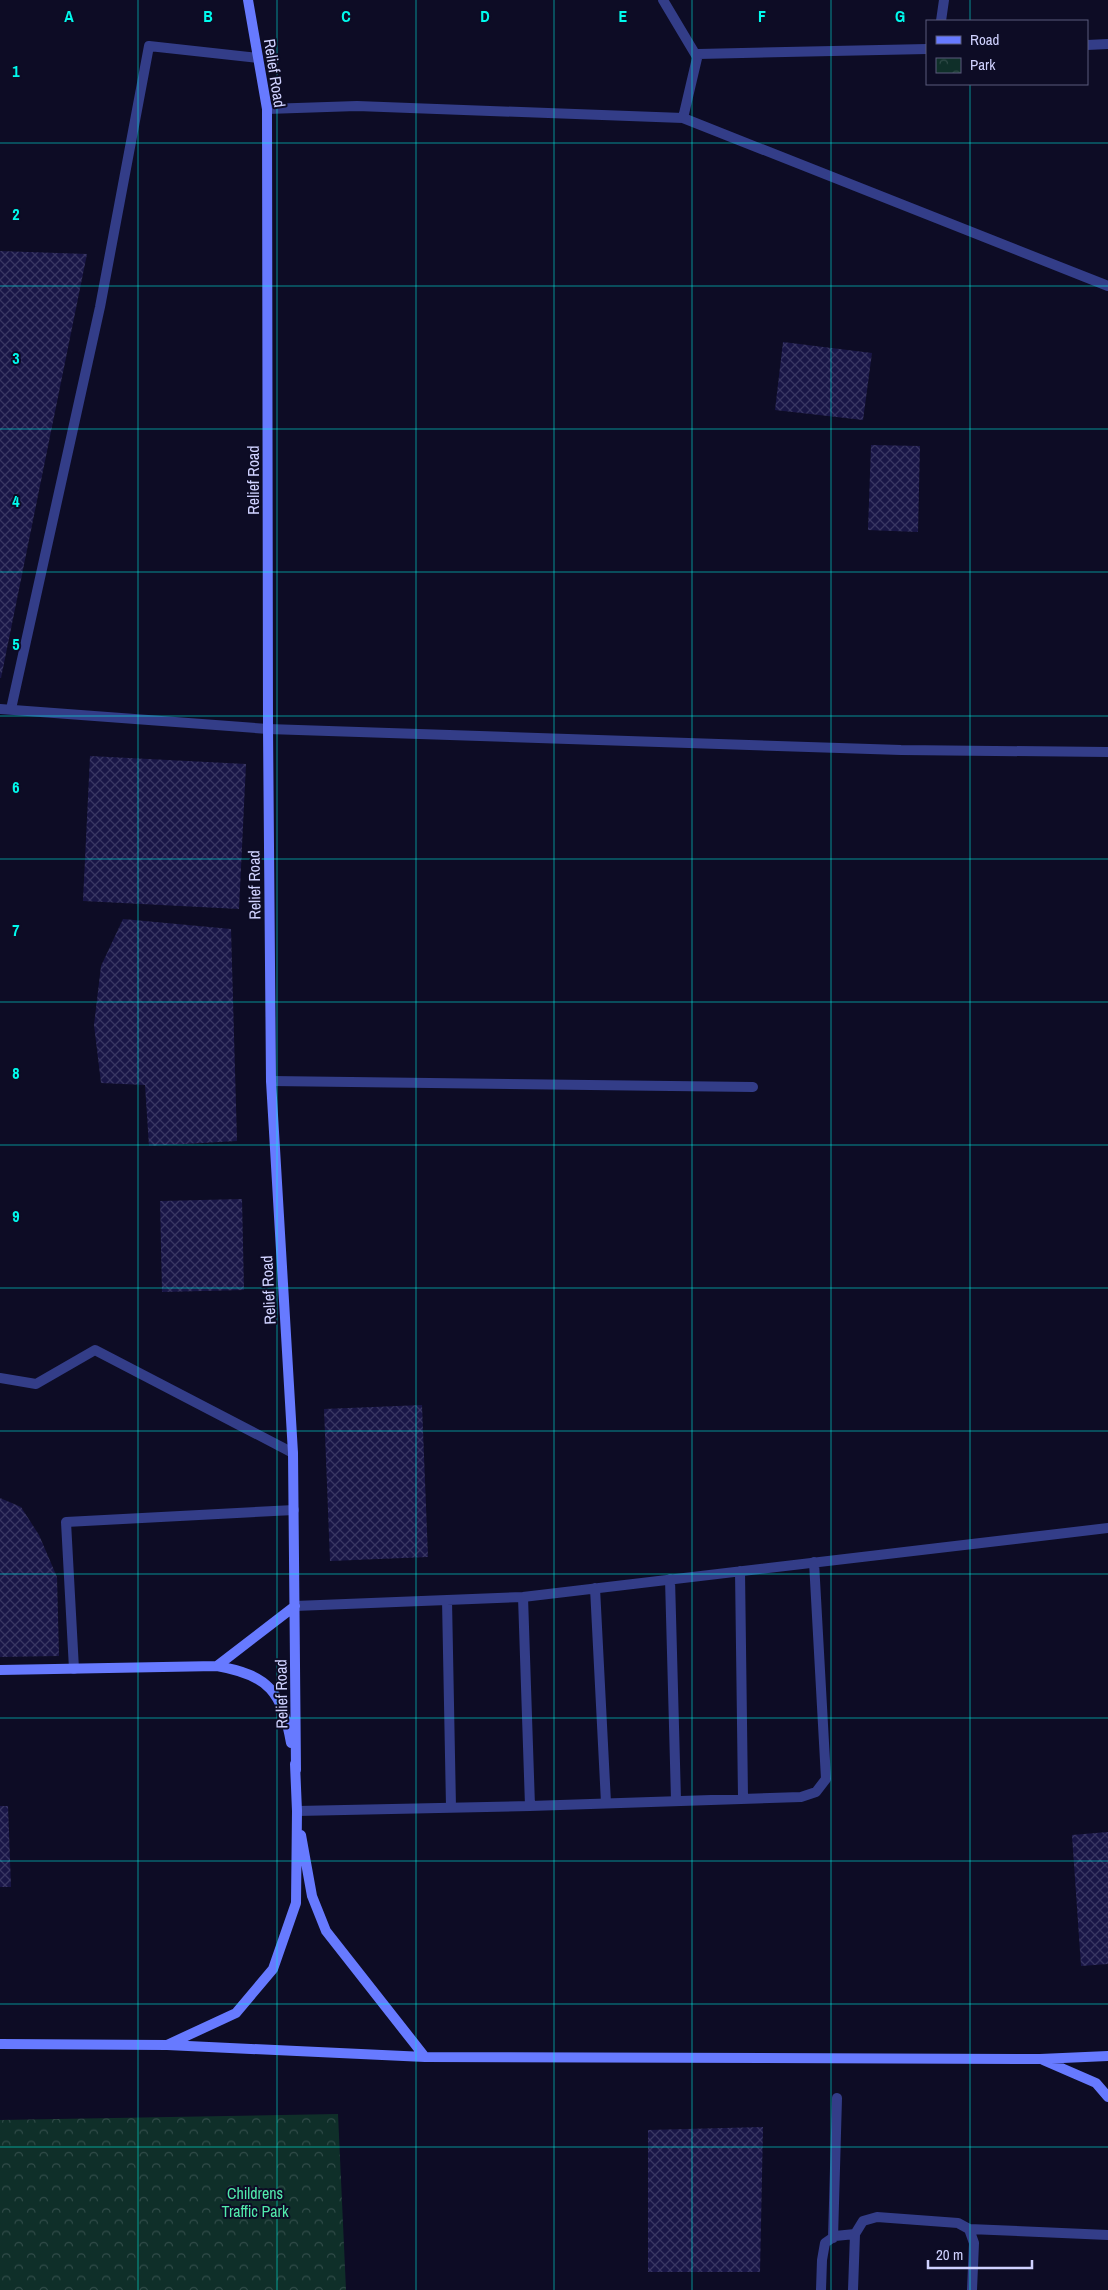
<svg xmlns="http://www.w3.org/2000/svg" width="1108" height="2290" font-family="'Archivo Narrow',sans-serif">
<style>
.park{fill:url(#park-crowns)}
.building{fill:url(#building-cross-hatch)}
.lines{fill:none;stroke-linecap:round;stroke-linejoin:round}
.service{stroke:#333d88;stroke-width:10}
.minor{stroke:#333d88;stroke-width:10}
.tertiary{stroke:#333d88;stroke-width:10}
.secondary{stroke:#677aff;stroke-width:10}
.grid{fill:none;stroke:#00fbed;stroke-width:1;stroke-opacity:0.55}
.labels{text-anchor:middle;dominant-baseline:central;stroke-width:4;stroke-linejoin:round;paint-order:stroke}
.street-label{font-size:16px;fill:#d0d2ff;stroke:#0d0c25}
.park-label{font-size:16px;fill:#51eaac;stroke:#0d0c25}
.grid-label{font-size:16px;text-anchor:middle;font-weight:bold;fill:#00fbed;stroke:#0d0c25;stroke-width:4;stroke-linejoin:round;paint-order:stroke}
</style>
<defs>
<pattern id="park-crowns" width="20" height="18" patternUnits="userSpaceOnUse" patternTransform="scale(1.25)"><rect width="20" height="18" fill="#0f2f29"/><path d="M2 6a3 3 0 1 1 6 0M12 15a3 3 0 1 1 6 0" fill="none" stroke="#314c49"/></pattern>
<pattern id="building-cross-hatch" width="8" height="8" patternUnits="userSpaceOnUse" patternTransform="scale(1.25)"><rect width="8" height="8" fill="#191647"/><path d="M0 0l8 8M0 8l8-8" fill="none" stroke="#393763"/></pattern>
</defs>
<rect width="100%" height="100%" fill="#0d0c25"/>
<path class="park" d="M338,2114l8,176h-346v-170z"/>
<path class="building" d="M0,251l87,3 -86,424h-1z
M783,342l89,11 -9,67 -88,-10z
M871,445l49,1 -2,86 -50,-2z
M90,756l156,8 -7,145 -156,-8z
M123,919l108,10 6,212 -88,5 -4,-61 -44,-2 -7,-58 7,-59z
M242,1199l2,91 -82,2 -2,-91z
M422,1405l6,152 -98,4 -6,-152z
M0,1498l21,9 18,28 18,42 2,79 -59,1z
M0,1806h8l3,81h-11z
M1108,1832v132l-27,2 -9,-131z
M763,2127l-3,145h-112v-142z"/>
<g class="lines">
<path class="service" d="M11,709l89,-402 49,-261 109,12
M74,1669l-8,-147 228,-12
M969,2229l5,14 -2,47
M833,2238l4,-140
M821,2290l1,-30 3,-17 10,-7 20,-2
M853,2290l2,-56 8,-13 14,-4 81,6 11,6 139,6"/>
<path class="minor" d="M663,0l34,57
M941,21l3,-21
M1087,45l21,-1
M267,109l90,-3 326,12 15,-64 229,-5
M683,118l425,168
M268,729l633,21 207,2
M271,1081l482,6
M0,1378l36,6 59,-34 198,103
M740,1571l3,227
M670,1579l6,221
M595,1588l11,215
M523,1597l7,209
M447,1600l4,207
M295,1606l228,-9 585,-69
M297,1811l233,-5 271,-9 15,-5 10,-13 -12,-217"/>
<path class="tertiary" d="M0,709l268,20"/>
<path class="secondary" d="M248,0l19,109 1,620 3,352 22,372 3,317
M217,1666l78,-60
M0,1670l217,-4c52,9 65,26 74,77
M301,1835l11,61 14,35 99,126
M0,2044l167,1 69,-32 37,-44 23,-66 1,-92 -2,-47
M167,2045l258,12 615,2 68,-3
M1043,2060l53,23 12,14"/>
</g>
<path class="grid" d="M138,0v2290M277,0v2290M416,0v2290M554,0v2290M692,0v2290M831,0v2290M970,0v21M970,84v2206M0,143h1108M0,286h1108M0,429h1108M0,572h1108M0,716h1108M0,859h1108M0,1002h1108M0,1145h1108M0,1288h1108M0,1431h1108M0,1574h1108M0,1718h1108M0,1861h1108M0,2004h1108M0,2147h1108"/>
<g class="labels">
<g class="street-label">
<text transform="translate(275 73) rotate(81)">Relief Road</text>
<text transform="translate(253 480) rotate(-90)">Relief Road</text>
<text transform="translate(254 885) rotate(-91)">Relief Road</text>
<text transform="translate(268 1290) rotate(-93)">Relief Road</text>
<text transform="translate(281 1694) rotate(-91)">Relief Road</text>
</g>
<g class="park-label">
<text x="255" y="2193">Childrens<tspan x="255" dy="18">Traffic Park</tspan></text>
</g>
</g>
<g class="grid-label">
<text x="69" y="22">A</text>
<text x="208" y="22">B</text>
<text x="346" y="22">C</text>
<text x="485" y="22">D</text>
<text x="623" y="22">E</text>
<text x="762" y="22">F</text>
<text x="900" y="22">G</text>
<text x="16" y="77">1</text>
<text x="16" y="220">2</text>
<text x="16" y="364">3</text>
<text x="16" y="507">4</text>
<text x="16" y="650">5</text>
<text x="16" y="793">6</text>
<text x="16" y="936">7</text>
<text x="16" y="1079">8</text>
<text x="16" y="1222">9</text>
</g>
<rect x="926" y="20" width="162" height="65" fill="#0d0c25" stroke="#5b5b7c"/>
<rect x="936" y="36" width="25" height="8" fill="#677aff" stroke="#5b5b7c"/>
<text x="970" y="45" font-size="15" fill="#d0d2ff">Road</text>
<rect x="936" y="58" width="25" height="15" fill="url(#park-crowns)" stroke="#5b5b7c"/>
<text x="970" y="70" font-size="15" fill="#d0d2ff">Park</text>
<path d="M928 2260v8h104v-8" fill="none" stroke="#d0d2ff" stroke-width="2.5"/>
<text x="936" y="2260" font-size="15" fill="#d0d2ff" stroke="#0d0c25" stroke-width="4" paint-order="stroke">20 m</text>
</svg>
